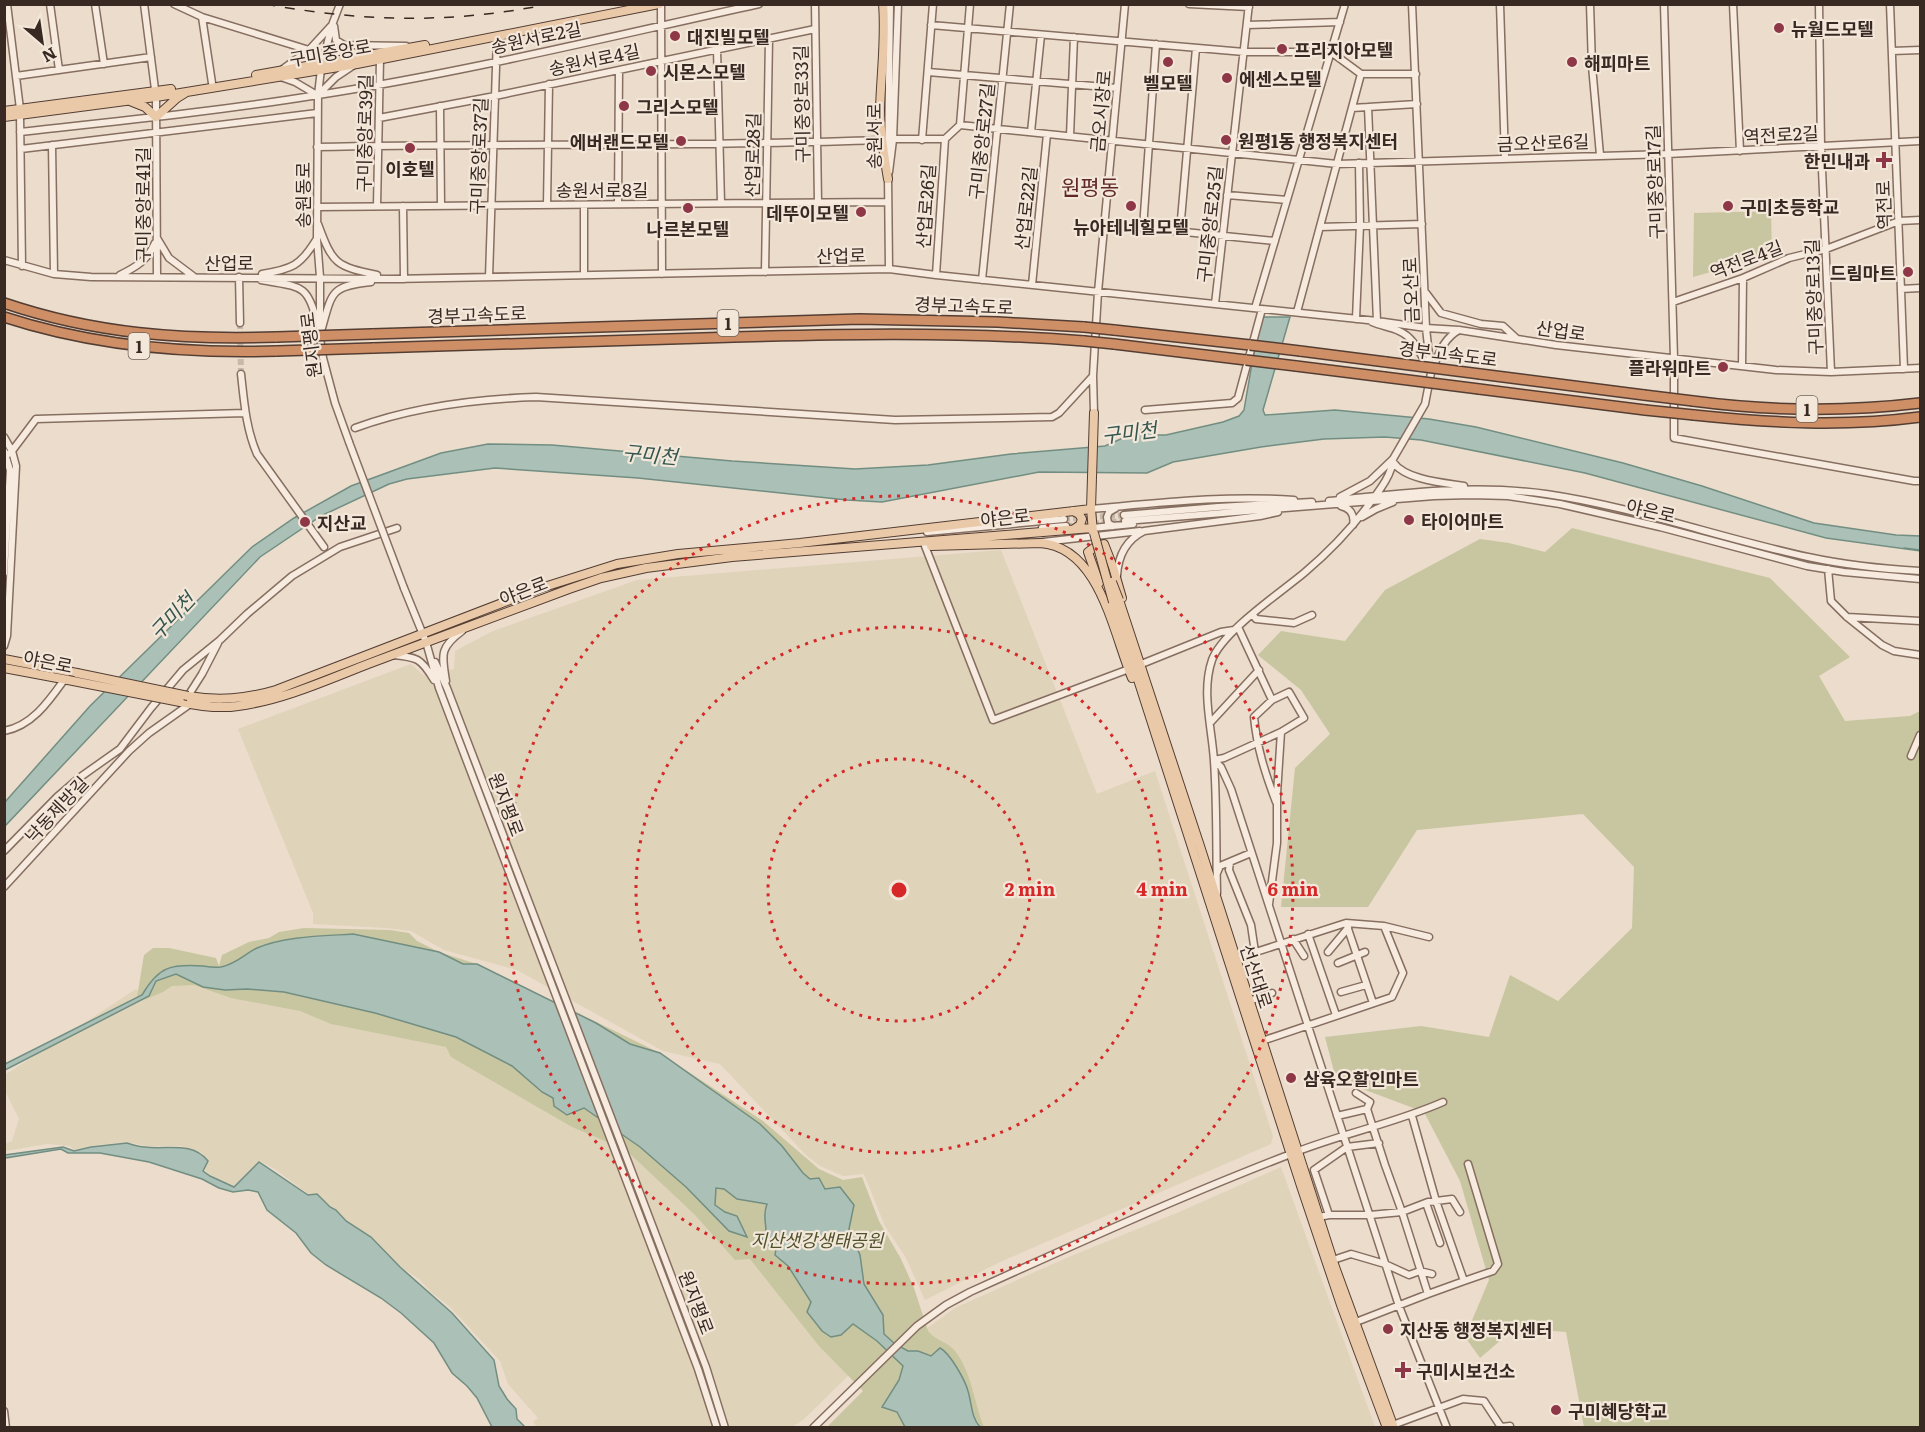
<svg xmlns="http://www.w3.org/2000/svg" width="1925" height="1432" font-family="Literata,'Noto Sans KR',serif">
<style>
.farmland{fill:#dfd3b9}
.green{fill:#c8c6a0}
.water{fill:#abc0b6;stroke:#728e82;stroke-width:1.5}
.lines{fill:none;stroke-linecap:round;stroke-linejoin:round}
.stream{stroke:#728e82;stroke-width:1.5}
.minor-tunnel{stroke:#c7b8a9;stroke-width:6;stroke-dasharray:6 3;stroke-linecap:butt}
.minor-casing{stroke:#866e61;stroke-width:9}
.major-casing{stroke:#543e34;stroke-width:10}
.highway-casing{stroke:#543e34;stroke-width:12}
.minor{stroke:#f6ebde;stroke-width:6}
.major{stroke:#e9c9a8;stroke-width:8}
.highway{stroke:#cf8f66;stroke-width:9}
.rail{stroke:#382923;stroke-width:1.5;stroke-dasharray:10 10;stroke-linecap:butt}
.minor-bridge-casing{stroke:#866e61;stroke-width:9;stroke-linecap:butt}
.major-bridge-casing{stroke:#543e34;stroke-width:10;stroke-linecap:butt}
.highway-bridge-casing{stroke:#543e34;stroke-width:12;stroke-linecap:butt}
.minor-bridge{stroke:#f6ebde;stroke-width:6}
.major-bridge{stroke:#e9c9a8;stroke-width:8}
.highway-bridge{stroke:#cf8f66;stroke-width:9}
.ring{fill:none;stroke:#d62828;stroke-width:3;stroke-dasharray:3 6}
.poi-dot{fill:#8e3747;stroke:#f3e7da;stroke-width:2}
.labels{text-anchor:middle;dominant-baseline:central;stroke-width:4.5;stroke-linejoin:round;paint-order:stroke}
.shield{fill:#f3e7da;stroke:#70625a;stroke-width:1.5}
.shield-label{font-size:16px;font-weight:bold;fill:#382923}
.poi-label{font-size:18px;font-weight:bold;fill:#382923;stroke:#f3e7da;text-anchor:start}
.street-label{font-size:18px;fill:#382923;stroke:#f3e7da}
.park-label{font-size:18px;font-style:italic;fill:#4f522b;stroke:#f3e7da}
.water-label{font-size:20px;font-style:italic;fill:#34564e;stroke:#f3e7da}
.quarter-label{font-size:21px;fill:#602927;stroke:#f3e7da}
.centre{fill:#d62828;stroke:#f3e7da;stroke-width:3}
.ring-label{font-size:18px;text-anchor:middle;font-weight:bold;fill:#d62828;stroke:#f3e7da;stroke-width:4.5;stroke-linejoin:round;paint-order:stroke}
</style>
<rect width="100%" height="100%" fill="#ebdccb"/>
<path class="farmland" d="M1001,550l96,244 58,-23 118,365 -2,8 -271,118 -75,38 -20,-44 -20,-30 -21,-52 -21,2 -23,-10 -14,-11 -86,-91 -57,-13 -146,-81 -73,-20 -33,-19 -25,-3 -73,-4v-11l-75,-184 173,-65 12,11 31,-6 1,-18 38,-20 144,-51z
M167,973l283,67 139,78 163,128 104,122 -53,52 -11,7h-255l-4,-5 5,-4 -30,-34 -8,-23 -50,-54 -19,-15 -12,-13 -18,-12 -30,-31 -25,-15 -10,-12 -5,-2 -14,-13h-9l-33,-25 -15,-8 -26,25 -24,-11 -6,-5 4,-9 -6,-8 -21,-7h-35l-19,-4 -30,3 -23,5 -4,-4 -23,-2 -42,7v-7l7,-3 7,-22 -14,-28v-16l131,-86 10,10z
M1281,1167l94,260h-391l-40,-85 -13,-6 -5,-7 29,-21 109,-49 115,-47z"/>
<path class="green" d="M1771,211l1,44 -79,22 1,-64z
M1572,528l198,50 80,79 -31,19 26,45 65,-5 10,-5v716h-336l-18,-95 -51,-4 -35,30 -15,-21 24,-57 -29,-99 -36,-69 -88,-33 -11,-42 96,-11 68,11 21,-62 48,26 74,-73 2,-61 -51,-53 -166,16 -49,77h-87l14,-139 35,-34 -29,-44 -43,-35 23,-24 64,10 40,-51 95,-51 29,4 36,9z
M304,928l86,2 19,3 8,8 22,11 38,12 183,89 103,68 56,48 24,11 19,-3 17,44 22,38 13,29 14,43c7,9 20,11 27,20 17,22 19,51 29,76h-157l36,-36 -44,-45 -69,-87 -15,1 -40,-45 -69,-65 -54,-23 -121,-70 -5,-10 -115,-23 -31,-13 -69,-13 -37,-13 -22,1 -9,6 -22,9 -4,-4 7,-42 9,-7h16l47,10 3,8 3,-11 27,-13 20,-4 10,-6z"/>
<path class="water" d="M1260,317h30l-27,93 2,5 70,-5 94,9 47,8 147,36 79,23 112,37 82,12 24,1v15l-94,-13 -241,-65 -164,-33 -36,-3 -61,2 -63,8 -88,15 -26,11 -108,-1 -157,30 -35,-2 -209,-22 -143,-10 -88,11 -18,5 -68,32 -61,41 -255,269v-24l85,-96 162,-159 42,-29 57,-32 90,-33 47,-9 64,1 180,16 123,8 73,-4 83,-11 94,-8 38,-17 10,6h13l57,-13 16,-6 5,-6z
M353,934l86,18 24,12h14l119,59 34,21 30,9 100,71 22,22 21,27 7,6 9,-1 6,11 15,-2 14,18 -5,24 11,26 4,29 19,31 1,19 11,10 13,7h10l13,5 9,-8c10,5 25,32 28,43 4,13 3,26 12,36h-75l-8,-15 -15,-5 17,-27 4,-14 -26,-25 -24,-17 -12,11 -10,2 -9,-6 -15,-19 4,-10 -23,-36 -13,-11 1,-6 -16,-7c10,-12 4,-15 5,-28 0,-4 1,-7 2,-10l-30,-5 -13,-10 -8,-1 -1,17 10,7 12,4 10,21 -18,-6 -43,-44 -46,-40 -56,-39 -17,7 -13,-9 -1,-8 -11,-6 -30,-26 -56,-29 -81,-24 -91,-21 -37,-3 -22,1 -22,-3 -27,-13 -20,7 -7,15 -144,74v-6l137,-69c17,-29 29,-31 61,-29 6,1 12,2 18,1 17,-4 23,-13 36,-19 28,-12 66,-12 96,-14z
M127,1143c6,2 12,4 18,4 22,3 47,-6 63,14l-5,10 7,5 24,11 25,-25 49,33 9,-1 13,13 6,3 10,11 25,16 29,30 52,46 42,47 5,26 8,13 9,10 1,10 8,8h-33l-15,-29 -10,-12 -15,-13 -18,-30 -33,-30 -20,-15 -55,-33 -15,-12 -15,-20 -29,-23 -9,-18 -10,-2 -15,2 -14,-4 -17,-9 -53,-17 -49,-9h-32l-7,-4 -56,9v-3l58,-8 11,4 17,-4z"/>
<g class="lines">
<path class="stream" d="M1904,548l16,2"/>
<path class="minor-tunnel" d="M240,323l1,51
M1064,519l60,-4
M1066,526l59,-5"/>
<defs>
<path id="minor" d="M7,4l13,105
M50,4l9,66
M95,4l9,60
M144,4l12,93 1,179
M174,4l28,13 107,33
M340,4l-8,21 -11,44 -3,26 -1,144 3,38v61l3,20 12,45 14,39
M661,4l1,270
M815,4l3,199
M1189,4l60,3
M1500,4l5,155
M1590,4l2,62 8,89
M1664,4l10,355v79l240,43h6
M1733,4l7,147
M1819,4l2,143 10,225
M1890,4l14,365
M202,17l10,66
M931,25l313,27h87l30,22h55
M1247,25l93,-3
M334,26l2,14 8,5 62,1
M717,49l4,154
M1892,51l28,-1
M283,69l26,-19 22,-24
M928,72l189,16
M16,76l135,-19
M281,77l14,5 22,13
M318,95l18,-18 18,-12
M440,106l1,100
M1368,107l9,214
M1352,108l65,-4
M20,115l2,151
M379,118l116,-22 320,-67
M960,125l10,-121
M20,132c100,-11 199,-21 298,-37 148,-23 295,-59 441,-91
M1031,132l10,-97
M1070,136l4,-99
M893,139h52l15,-14 377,39 331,-10 252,-13
M922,140l11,-136
M52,145l2,129
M317,147c188,-4 376,0 564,-7
M21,149l296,-36
M888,160l2,-156
M889,172l4,-32 5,-136
M888,176l1,93
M1227,195l60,5
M618,204l1,-134
M547,205l2,-121
M584,205v70
M377,206l3,-147
M403,206l1,73
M317,207l571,-5
M318,224c15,41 18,42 59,51
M1105,224l170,17
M1320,227l102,-3
M1143,228l13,-184
M1180,231l16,-183
M157,238l12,20 24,18
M4,260l50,14 37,3 301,2 497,-10 47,6 441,46 49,7 33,2 97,15 220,25 55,2 89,-4
M765,272l4,-233
M262,274c30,-5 38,-8 54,-34
M120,275c16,-8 28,-15 35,-32
M936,275l9,-136
M239,277l1,46
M489,277l8,-240
M261,280c37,7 47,2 56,43
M982,280l28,-276
M1032,285l15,-151
M1901,289l19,-1
M1426,293l15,20 40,11 22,2 13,12
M1673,302l70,-24 46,-20 37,-9 73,-28 21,-1
M1215,304l34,-300
M1255,308l90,-304
M1297,312l64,-238
M1356,319l4,-94 -1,-62
M1372,322c9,4 19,5 27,9 15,6 22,24 29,37
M322,328c10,-36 9,-42 49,-46
M1742,366l1,-88
M1432,370c7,-16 11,-31 27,-40
M241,374c3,27 5,55 16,80l67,93
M1145,410l87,-7 6,-5 24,-89
M1094,413l-1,-37 5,-84 27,-288
M355,428c57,-21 121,-29 181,-31l359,23 157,-3 7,-4 34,-37
M4,437l8,14 4,15 -9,170 -3,10
M4,451l6,19 -6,103
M7,455l5,-4 24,-32 209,-6
M1393,462c12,18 52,21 71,24
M1340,497l30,-16 23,-22 32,-55 6,-31 -5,-45 -14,-324
M1329,501c72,-8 145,-17 217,-7 89,13 174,44 262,63 37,8 75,12 112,14
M1341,506c9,2 14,9 12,19
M1091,509c68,-6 135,-14 203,-9
M1124,515l94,-8 94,-5
M1362,517l14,-8 17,-7
M1125,521l309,-25 37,-1 37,1 52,8 100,23 147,39 37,6 76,7
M1113,526l-5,-3 -1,-6 2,-5 7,-4
M1042,528l24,-2
M1092,528l41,-4
M927,532l137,-13
M1043,542l97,-11
M925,546l68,174 136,-51
M1828,569l3,32 16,16 35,28 12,6 26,4
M1117,576c1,-20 9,-36 27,-45l116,-15 18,-4
M404,588l22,54 13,46 259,681 19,59
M1253,615l3,4 38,4 18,-8
M1847,617l73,4
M392,655c25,2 29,3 42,25
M435,662l12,26 191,500 68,179 19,61
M1144,663l77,-31 13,-2
M446,681c-4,-26 -7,-33 16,-50
M188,696l14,-22 16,-31
M1272,700l-18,17c3,31 11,56 22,85
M1210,723l49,-53
M4,731c28,-5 45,-30 60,-51
M1911,756l9,-21
M1214,760l7,7 10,22 168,517 48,122
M1214,760l10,-2 57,-26 23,-14 -15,-26 -17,8 -34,-73
M4,851l53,-54 22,-19 41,-29 31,-41 32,-38 37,-30 27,-26 45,-38 48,-29 57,-19
M1230,862l-1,8 22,55 4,27
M1217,873l3,-7 31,-13
M4,887l125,-136 20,-18 41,-29
M1217,893c-1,-44 0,-88 -3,-132 -2,-33 -13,-69 -2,-101 10,-28 68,-67 92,-87 25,-21 47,-44 66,-70 9,-12 22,-28 23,-44
M1269,904l8,-61v-49l4,-62
M1346,923l27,80
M1384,926l45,11
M1308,934l28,81
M1293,939l11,17
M1328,952l20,-24
M1234,959l112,-36 38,3 19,47 -11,24 -130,44
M1338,963l27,-11
M1341,992l25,-7
M1249,1001l23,-8
M1337,1116l30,-7
M1412,1116l24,85 28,80 -36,13
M1426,1203l14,40
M1329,1215l-15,-45 33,-23 32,-4
M1319,1217l10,-2h41l32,-3 26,-10 24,-3 8,13
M1333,1260l18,-6 34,10 24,11 11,-4 12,3
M1464,1281l29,-10 5,-7 -30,-100
M1356,1322l72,-28 -26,-82 -17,-47 -18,-56 3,-7 -14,-9
M4,1411l2,17
M1390,1426l73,-27 21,2 17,26 9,-1
M813,1428l104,-102 29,-21 24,-13c108,-49 216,-98 326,-140 49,-19 99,-29 147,-50"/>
<path id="major" d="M883,4c3,35 -2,70 -3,105 0,24 4,46 8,70
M256,75l169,-30
M130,101l15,6 11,10 21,-19 8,-5
M4,111l167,-22
M4,117l152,-20 201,-33 302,-60
M1073,511l6,3 3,5 -2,6 -6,4
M1093,532l-2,-23 3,-96
M931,546l109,-3c60,4 73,90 92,135
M1099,583l-11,-31 7,-5 9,-3 9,23 9,31
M1119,600l81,246 135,421 59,161
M1113,602l188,584 40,119 46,123
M4,659l73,14
M4,668l64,12
M188,696c31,5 57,3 88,-6l265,-102 76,-24 61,-10 122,-11 291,-34
M180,702c19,4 39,7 58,4 45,-6 89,-26 130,-42 67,-25 134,-50 201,-75l32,-11 45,-10 86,-11 360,-29"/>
<path id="highway" d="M4,303c91,31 178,37 273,34
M4,317c89,29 181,37 273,34
M1114,330l136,15
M372,334l487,-15 139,3 86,5
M1114,344l132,16
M373,348c110,-3 220,-7 330,-10 127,-4 254,-7 381,3
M1300,351l86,11
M1296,366l88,11
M1480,374l164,21
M1479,389l166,21
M1693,401c76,10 152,11 227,2
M1694,415c76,8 150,12 226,2"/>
</defs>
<use href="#minor" class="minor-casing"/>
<use href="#major" class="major-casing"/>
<use href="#highway" class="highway-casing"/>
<use href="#minor" class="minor"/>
<use href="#major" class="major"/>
<use href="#highway" class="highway"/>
<path class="rail" d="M265,4c100,18 185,20 285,0"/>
<defs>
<path id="minor-bridge" d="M349,442l55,146"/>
<path id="major-bridge" d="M1094,533l19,69
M1112,582l7,18
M77,673l111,23
M68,680l112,22"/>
<path id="highway-bridge" d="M1084,327l30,3
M277,337l95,-3
M1084,341l30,3
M1250,345l50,6
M277,351l96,-3
M1246,360l50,6
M1386,362l94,12
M1384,377l95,12
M1644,395l49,6
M1645,410l49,5"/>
</defs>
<use href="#minor-bridge" class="minor-bridge-casing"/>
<use href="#major-bridge" class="major-bridge-casing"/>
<use href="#highway-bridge" class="highway-bridge-casing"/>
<use href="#minor-bridge" class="minor-bridge"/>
<use href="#major-bridge" class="major-bridge"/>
<use href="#highway-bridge" class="highway-bridge"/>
</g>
<g class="ring">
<circle cx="899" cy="890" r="131"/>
<circle cx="899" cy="890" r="263"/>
<circle cx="899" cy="890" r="394"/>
</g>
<g class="poi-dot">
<circle cx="1779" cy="28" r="6"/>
<circle cx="675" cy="36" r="6"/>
<circle cx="1282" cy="49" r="6"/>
<circle cx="1168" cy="62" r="6"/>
<circle cx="1572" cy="62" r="6"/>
<circle cx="651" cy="71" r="6"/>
<circle cx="1227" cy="78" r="6"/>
<circle cx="624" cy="106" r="6"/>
<circle cx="1226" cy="140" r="6"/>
<circle cx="681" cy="141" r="6"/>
<circle cx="410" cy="148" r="6"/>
<path d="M1881 151h6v6h6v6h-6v6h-6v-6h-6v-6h6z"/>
<circle cx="1131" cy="206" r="6"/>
<circle cx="1728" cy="206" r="6"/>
<circle cx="688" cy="208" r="6"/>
<circle cx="861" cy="212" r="6"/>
<circle cx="1908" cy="272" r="6"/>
<circle cx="1723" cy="367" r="6"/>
<circle cx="1409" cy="520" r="6"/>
<circle cx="305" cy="522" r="6"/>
<circle cx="1291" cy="1078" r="6"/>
<circle cx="1388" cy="1329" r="6"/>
<path d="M1400 1361h6v6h6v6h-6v6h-6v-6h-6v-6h6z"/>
<circle cx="1556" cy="1410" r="6"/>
</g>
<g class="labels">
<g class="shield">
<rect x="717.5" y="310" width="21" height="26" rx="4.5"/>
<rect x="128.5" y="333" width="21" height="26" rx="4.5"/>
<rect x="1796.5" y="396" width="21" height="26" rx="4.5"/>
</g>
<g class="shield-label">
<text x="728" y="323">1</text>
<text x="139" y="346">1</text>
<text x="1807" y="409">1</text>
</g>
<g class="poi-label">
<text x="1791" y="28">뉴월드모텔</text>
<text x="687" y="36">대진빌모텔</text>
<text x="1294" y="49">프리지아모텔</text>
<text x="1584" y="62">해피마트</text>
<text x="663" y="71">시몬스모텔</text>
<text x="1239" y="78">에센스모텔</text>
<text x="1168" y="82" text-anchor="middle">벨모텔</text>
<text x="636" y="106">그리스모텔</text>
<text x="1238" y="140">원평1동 행정복지센터</text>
<text x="669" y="141" text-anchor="end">에버랜드모텔</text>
<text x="1870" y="160" text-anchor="end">한민내과</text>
<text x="410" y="168" text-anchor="middle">이호텔</text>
<text x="1740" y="206">구미초등학교</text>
<text x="849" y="212" text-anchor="end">데뚜이모텔</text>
<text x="1131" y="226" text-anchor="middle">뉴아테네힐모텔</text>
<text x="688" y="228" text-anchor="middle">나르본모텔</text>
<text x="1896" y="272" text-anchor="end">드림마트</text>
<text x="1711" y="367" text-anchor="end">플라워마트</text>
<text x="1421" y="520">타이어마트</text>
<text x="317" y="522">지산교</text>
<text x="1303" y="1078">삼육오할인마트</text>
<text x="1400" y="1329">지산동 행정복지센터</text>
<text x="1416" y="1370">구미시보건소</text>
<text x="1568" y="1410">구미혜당학교</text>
</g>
<g class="street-label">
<text transform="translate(536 37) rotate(-12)">송원서로2길</text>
<text transform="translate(330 52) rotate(-10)">구미중앙로</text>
<text transform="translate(594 59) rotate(-12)">송원서로4길</text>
<text transform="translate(801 104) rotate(-91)">구미중앙로33길</text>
<text transform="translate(1100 111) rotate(-85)">금오시장로</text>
<text transform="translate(364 133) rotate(-89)">구미중앙로39길</text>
<text transform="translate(1781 134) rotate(-3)">역전로2길</text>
<text transform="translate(873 136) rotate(-90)">송원서로</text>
<text transform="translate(981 141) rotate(-84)">구미중앙로27길</text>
<text transform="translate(1543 142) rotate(-2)">금오산로6길</text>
<text transform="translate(752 155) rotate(-89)">산업로28길</text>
<text transform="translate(478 156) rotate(-88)">구미중앙로37길</text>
<text transform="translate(1654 182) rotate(-92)">구미중앙로17길</text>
<text x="602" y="189">송원서로8길</text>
<text transform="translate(302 195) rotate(-90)">송원동로</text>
<text transform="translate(142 205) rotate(-90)">구미중앙로41길</text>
<text transform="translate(1883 205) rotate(-92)">역전로</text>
<text transform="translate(925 206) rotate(-86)">산업로26길</text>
<text transform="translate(1025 208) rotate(-84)">산업로22길</text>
<text transform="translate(1209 224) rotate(-84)">구미중앙로25길</text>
<text transform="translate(841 255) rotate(-1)">산업로</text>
<text transform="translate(1746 259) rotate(-21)">역전로4길</text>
<text x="229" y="262">산업로</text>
<text transform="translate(1410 290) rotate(-92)">금오산로</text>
<text transform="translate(1813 297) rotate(-92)">구미중앙로13길</text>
<text transform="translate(964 305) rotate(2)">경부고속도로</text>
<text transform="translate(477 314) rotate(-2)">경부고속도로</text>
<text transform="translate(1561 330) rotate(8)">산업로</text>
<text transform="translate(310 345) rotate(-97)">원지평로</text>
<text transform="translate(1448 353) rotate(7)">경부고속도로</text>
<text transform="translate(1651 510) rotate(13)">야은로</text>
<text transform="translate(1005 517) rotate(-6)">야은로</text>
<text transform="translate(523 590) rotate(-21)">야은로</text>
<text transform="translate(48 661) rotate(11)">야은로</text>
<text transform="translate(507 804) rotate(69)">원지평로</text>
<text transform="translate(56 809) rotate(-47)">낙동제방길</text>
<text transform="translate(1257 976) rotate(72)">선산대로</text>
<text transform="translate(697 1302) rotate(69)">원지평로</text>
</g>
<g class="park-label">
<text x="817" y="1239">지산샛강생태공원</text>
</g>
<g class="water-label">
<text transform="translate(1129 431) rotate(-7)">구미천</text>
<text transform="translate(650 453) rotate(5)">구미천</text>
<text transform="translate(171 615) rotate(-47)">구미천</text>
</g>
<g class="quarter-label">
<text x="1090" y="185">원평동</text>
</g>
</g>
<circle cx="899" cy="890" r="9" class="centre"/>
<g class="ring-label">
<text x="1030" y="896">2 min</text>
<text x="1162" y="896">4 min</text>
<text x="1293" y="896">6 min</text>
</g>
<rect width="1925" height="1432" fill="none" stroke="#382923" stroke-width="12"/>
<g transform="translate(42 42) rotate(151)" stroke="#f3e7da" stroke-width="4.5" paint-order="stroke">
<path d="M0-4.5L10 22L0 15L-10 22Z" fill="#382923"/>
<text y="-9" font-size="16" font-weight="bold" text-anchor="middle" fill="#382923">N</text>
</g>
</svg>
